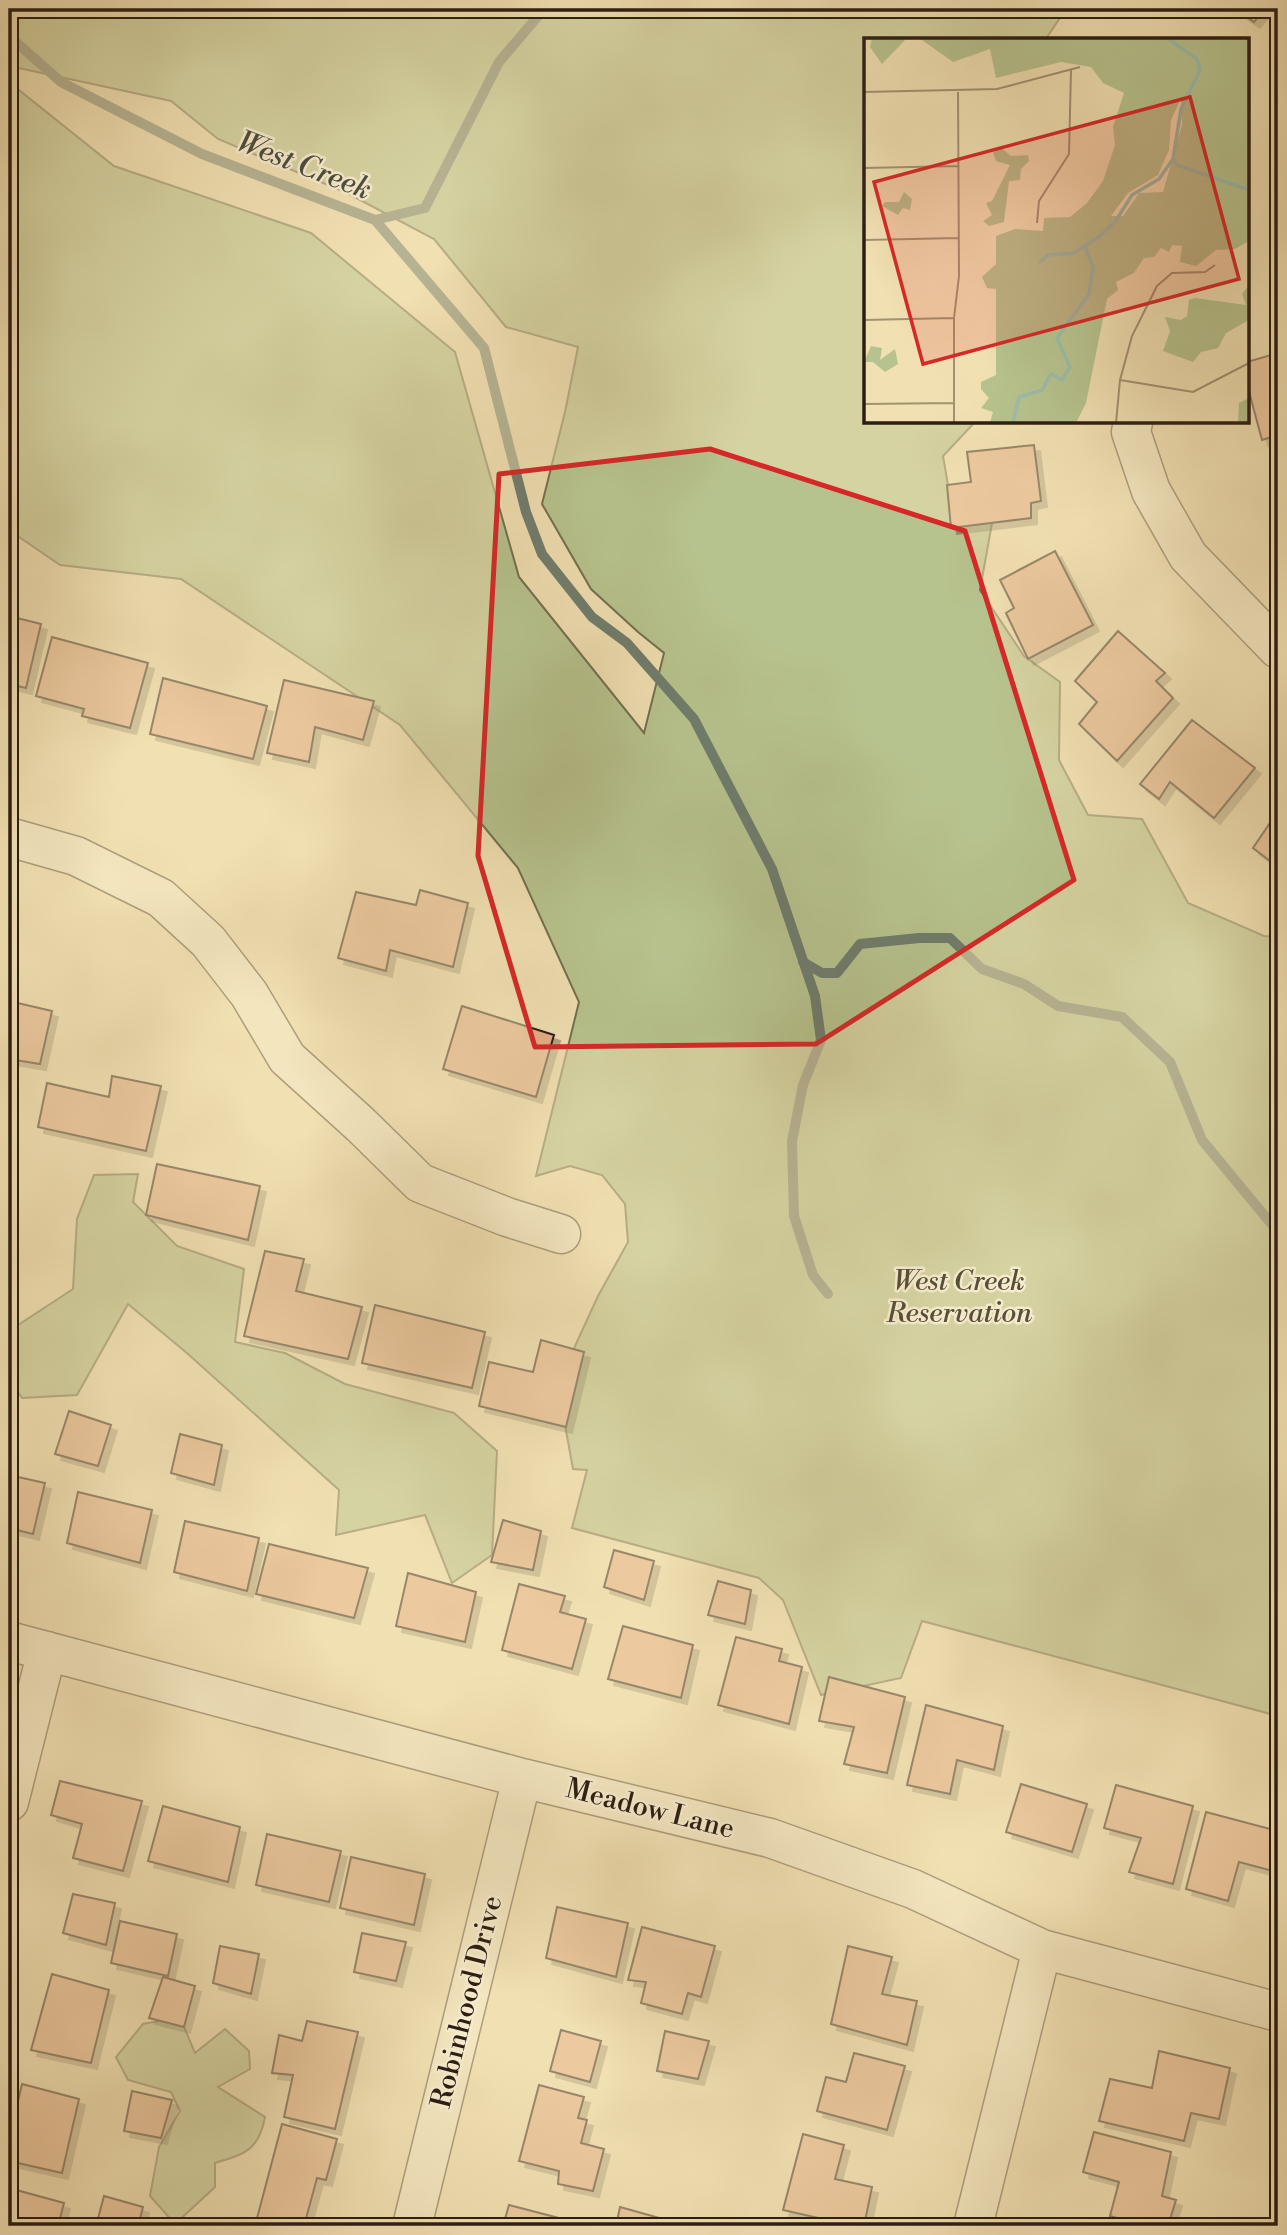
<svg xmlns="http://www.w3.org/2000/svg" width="1287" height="2235" font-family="'Libre Bodoni',serif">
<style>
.green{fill:#b7c38e;stroke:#727050;stroke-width:2}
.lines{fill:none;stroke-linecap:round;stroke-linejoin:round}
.stream{stroke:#6f7d6d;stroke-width:10}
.building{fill:#e6ae87;stroke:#2c1e13;stroke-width:2;filter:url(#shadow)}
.street-casing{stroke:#5d4e3b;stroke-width:41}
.street{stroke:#f6ebcd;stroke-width:38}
.marked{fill:none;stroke:#d62828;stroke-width:5;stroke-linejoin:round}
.labels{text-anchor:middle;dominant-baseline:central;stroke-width:5;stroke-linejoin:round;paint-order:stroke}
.park-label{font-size:28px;font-style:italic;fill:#565038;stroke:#f6ebcd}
.street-label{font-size:28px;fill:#2c1e13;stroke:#f6ebcd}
.water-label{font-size:30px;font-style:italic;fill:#4d4e40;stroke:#f6ebcd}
.inset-river{fill:none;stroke:#9bbda9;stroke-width:3.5}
.inset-road{fill:none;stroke:#a29272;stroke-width:2}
.view{fill:#d62828;fill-opacity:0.15;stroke:#d62828;stroke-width:3.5}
.inset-edge{fill:none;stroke:#2c1e13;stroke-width:3.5}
</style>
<defs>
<filter id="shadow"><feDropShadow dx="6" dy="6" stdDeviation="0" flood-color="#0004"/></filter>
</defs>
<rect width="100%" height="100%" fill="#f1e0b2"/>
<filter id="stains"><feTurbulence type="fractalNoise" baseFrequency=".00286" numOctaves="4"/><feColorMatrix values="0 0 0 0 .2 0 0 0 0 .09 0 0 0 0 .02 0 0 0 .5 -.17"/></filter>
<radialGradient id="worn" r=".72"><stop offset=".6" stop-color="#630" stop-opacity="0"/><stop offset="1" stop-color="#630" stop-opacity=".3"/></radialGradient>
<path class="green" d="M9,9h1057l-21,31h-180v382h110l-32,34 7,41 42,26 -12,67 44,66 36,26 -1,78 29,55 54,4 46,84 76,33 14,1v779l-356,-95 -21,57 -80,17 -38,-95 -24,-22 -187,-50 15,-58 -14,-1 -14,-77 16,-46 23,-50 30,-54 -3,-38 -23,-29 -32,-9 -34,10 43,-174 -61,-134 -118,-143 -219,-146 -121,-14 -51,-35v-448l105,84 197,67 144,119 64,225 125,156 20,-80 -26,-21 -47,-43 -49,-85 23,-92 13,-65 -72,-20 -72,-88 -87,-46 -129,-54 -47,-38 -162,-35z
M138,1174l-5,28 44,44 67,23 -9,73 50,11 60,31 109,29 43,38 -5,104 -40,28 -27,-68 -89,20 3,-45 -151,-136 -60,-50 -51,91 -55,3 -13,-19v-48l64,-42 4,-70 17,-44z
M180,2017l15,36 30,-24 24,22 1,18 -32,18 47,30c-6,33 -20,37 -50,46v24l-40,37 -25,-28 9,-49 21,-36 -9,-19 -43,-12 -12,-23 27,-33z"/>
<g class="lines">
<path class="stream" d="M9,36l52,46 141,72 173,66 50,-12 74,-146 45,-53
M375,220l109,128 42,164 16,42 50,63 35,26 67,76 78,150 43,127 6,44 -18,45 -11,56 2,75 19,59 15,19
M803,962l19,11h15l23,-29 59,-6h31l32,31 42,15 34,22 64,11 48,45 32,78 76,92"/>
</g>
<path class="building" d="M1236,9h28l-10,13z
M1278,239v63l-6,-62z
M1278,353v82l-16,5 -15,-56v-22z
M1034,445l7,56 -10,2v15l-80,10 -4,-43 24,-3 -4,-30z
M1055,551l38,74 -65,34 -22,-46 8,-5 -14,-28z
M9,616l32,8 -15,64 -17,-4z
M1118,631l47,42 -9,8 17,17 -56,63 -38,-37 18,-22 -22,-21z
M52,637l96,26 -18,65 -48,-12 2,-7 -48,-13z
M163,678l104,28 -14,53 -103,-25z
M284,680l90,21 -11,39 -48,-13 -6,35 -42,-9z
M1192,720l63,48 -41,50 -44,-36 -11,17 -19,-15z
M1278,811v56l-25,-19z
M420,890l48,13 -15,64 -63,-17 -4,21 -48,-13 18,-66 60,13z
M9,1001l43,10 -12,53 -31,-5z
M462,1006l92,29 -18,62 -93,-28z
M112,1076l49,10 -15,65 -108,-24 9,-44 62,14z
M157,1164l103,22 -12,54 -102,-25z
M265,1251l39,8 -8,32 66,16 -14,52 -104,-23z
M375,1305l110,27 -13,56 -110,-25z
M541,1340l43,12 -18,75 -87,-21 10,-44 44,10z
M69,1411l42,14 -13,41 -43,-12z
M180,1434l42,11 -8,40 -43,-12z
M9,1475l36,8 -12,51 -24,-6z
M78,1492l74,18 -12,53 -73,-20z
M503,1520l38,11 -8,39 -42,-8z
M185,1521l74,17 -12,53 -73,-19z
M269,1544l99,24 -14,50 -98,-24z
M614,1550l40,11 -10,39 -40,-13z
M408,1573l68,19 -11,50 -69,-16z
M718,1581l33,9 -6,34 -37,-9z
M519,1584l46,12 -5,16 26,7 -14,50 -70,-19z
M623,1626l70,19 -12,53 -73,-19z
M736,1637l46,12 -3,12 23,6 -13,57 -71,-19z
M829,1677l76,20 -18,76 -43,-9 10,-37 -35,-6z
M926,1705l77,21 -9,44 -37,-10 -7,34 -43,-9z
M60,1781l82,20 -19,70 -50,-13 9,-34 -31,-9z
M1021,1784l66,20 -15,48 -66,-20z
M1116,1785l77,21 -20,78 -44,-12 12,-34 -37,-10z
M163,1806l77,21 -12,55 -80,-21z
M1206,1812l72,19v22l-5,18 -34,-9 -11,39 -42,-12z
M267,1834l74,17 -12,51 -73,-17z
M351,1857l74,17 -11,51 -74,-17z
M73,1894l42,9 -9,42 -43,-12z
M557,1907l71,16 -12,54 -70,-19z
M120,1921l57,13 -9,42 -57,-13z
M642,1927l73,19 -14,51 -13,-4 -6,21 -41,-11 5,-21 -18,-2z
M362,1933l44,9 -10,39 -42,-9z
M220,1946l39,8 -8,40 -38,-11z
M848,1946l44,11 -10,37 35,7 -10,44 -76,-21z
M52,1974l57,16 -18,73 -60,-13z
M163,1977l32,9 -11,41 -35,-9z
M307,2021l51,11 -23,97 -51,-12 9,-42 -21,-2 7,-38 23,6z
M561,2030l40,11 -11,41 -40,-11z
M665,2031l44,10 -11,38 -41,-8z
M1159,2051l71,17 -11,51 -28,-6 -7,28 -85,-20 11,-42 42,9z
M854,2053l51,13 -18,64 -70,-19 9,-34 20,5z
M22,2084l57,15 -17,74 -53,-12v-20z
M539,2085l45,12 -6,21 9,2 -6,23 23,6 -11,42 -35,-7 1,-13 -40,-10z
M132,2091l40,9 -11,38 -37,-7z
M282,2124l55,15 -11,41 -9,-2 -13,48h-34l-14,-4z
M1094,2132l77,20 -9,44 14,4 -8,26h-22l-36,-10 9,-34 -36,-10z
M803,2134l41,11 -9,34 37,8 -8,39h-10l-71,-16z
M9,2188l55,15 -6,23h-49z
M104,2196l39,11 -5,19h-42z
M509,2205l50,13 -2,8h-54z
M620,2207l43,12 -1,7h-46z"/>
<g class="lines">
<defs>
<path id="street" d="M1133,422l-2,10 20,59 37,65 90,93
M9,837l67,19 85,42 47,43 41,53 38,64 74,67 59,58 87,34 54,17
M9,1641l513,137 248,60 143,51 129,60 236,63
M9,1802l38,-151
M412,2226l110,-448
M973,2226l69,-277"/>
</defs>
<use href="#street" class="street-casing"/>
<use href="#street" class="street"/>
</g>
<path d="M0 0H1287V2235H0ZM710,449l255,82 109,349 -258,164 -281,3 -57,-191 21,-382z" fill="#f1e0b2" fill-opacity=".55" fill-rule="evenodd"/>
<path class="marked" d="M710,449l255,82 109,349 -258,164 -281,3 -57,-191 21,-382z"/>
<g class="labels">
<g class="park-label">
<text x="959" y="1281">West Creek<tspan x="959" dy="32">Reservation</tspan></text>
</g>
<g class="street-label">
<text transform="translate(650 1809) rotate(14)">Meadow Lane</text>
<text transform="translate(467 2002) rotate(-76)">Robinhood Drive</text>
</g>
<g class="water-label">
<text transform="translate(304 166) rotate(21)">West Creek</text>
</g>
</g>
<g transform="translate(864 38)">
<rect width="385" height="385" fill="#f1e0b2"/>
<path d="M8,0h35l-25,26 -12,-17zM55,0h330v203l-14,8 -19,1 -20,16 -16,-4 2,-16 -10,-1 -3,7 -8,-4 -7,9 -10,1 -10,15 -18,9 2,8 -11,9 -21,104 -10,20h-86l3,-11 -12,-4 8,-10 -8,-9v-7l15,-7v-86l-9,-1 -5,-11 14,-13v-28l19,-7 28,2 1,-13 26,-1 17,-14 16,-22 12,-36 -2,-18 11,-34 -21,-10 -12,-16 -30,-5 -65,16 -6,-29 -37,13zM317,60l1,27 -19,67 -24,1 -16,23h-12l17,-23 30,-18 11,-25 2,-30zM135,108l12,10 17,-1 1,6 -8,8 -1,11 -11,1 -5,41 -15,4 -6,-5 9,-6 -6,-12 6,-2 18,-36 -14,-4 -3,-8zM40,154l8,7 -2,11 -7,-2 -5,7 -16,-9 3,-4h14zM385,247v35l-23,13 -8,15 -17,4 -8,10 -30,-11 7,-20 -5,-14 16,3 6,-4 2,-16 6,-2 51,7 -4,-11zM7,308l11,2 -2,12 15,-11 3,15 -13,8 -12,-10h-9zM385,360v25h-11l1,-20z" fill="#b7c38e" fill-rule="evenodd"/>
<path class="inset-river" d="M303,0l30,21 3,11 -19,39 -8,50 4,6 72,25M175,225l9,-8 26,-2 22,-14 19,-17 17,-27 27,-16 14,-20M149,385l6,-26 23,-7 9,-16 11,6 8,-13 -13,-29 32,-44 4,-27 -8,-20"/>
<path class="inset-road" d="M0,54l133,-3 83,-22M0,130l95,-2M173,185l2,-22 30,-47 2,-84M0,202l95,-2M0,282l90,-2M256,342l73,12 56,-29M0,366l90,-1M90,385v-105l5,-42 -1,-184M252,385l4,-43 12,-44 25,-50 15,-13 33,-1 10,-7"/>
<path class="view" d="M326,59l49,182 -316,85 -49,-182z"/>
<rect width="385" height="385" class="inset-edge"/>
</g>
<rect width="1287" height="2235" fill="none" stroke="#f1e0b2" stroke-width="35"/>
<rect x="10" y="10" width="1266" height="2214" fill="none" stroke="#2c1e13" stroke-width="3.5"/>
<rect x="18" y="18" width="1252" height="2200" fill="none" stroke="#2c1e13" stroke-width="2"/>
<rect width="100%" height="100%" filter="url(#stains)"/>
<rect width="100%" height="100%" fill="url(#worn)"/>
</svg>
